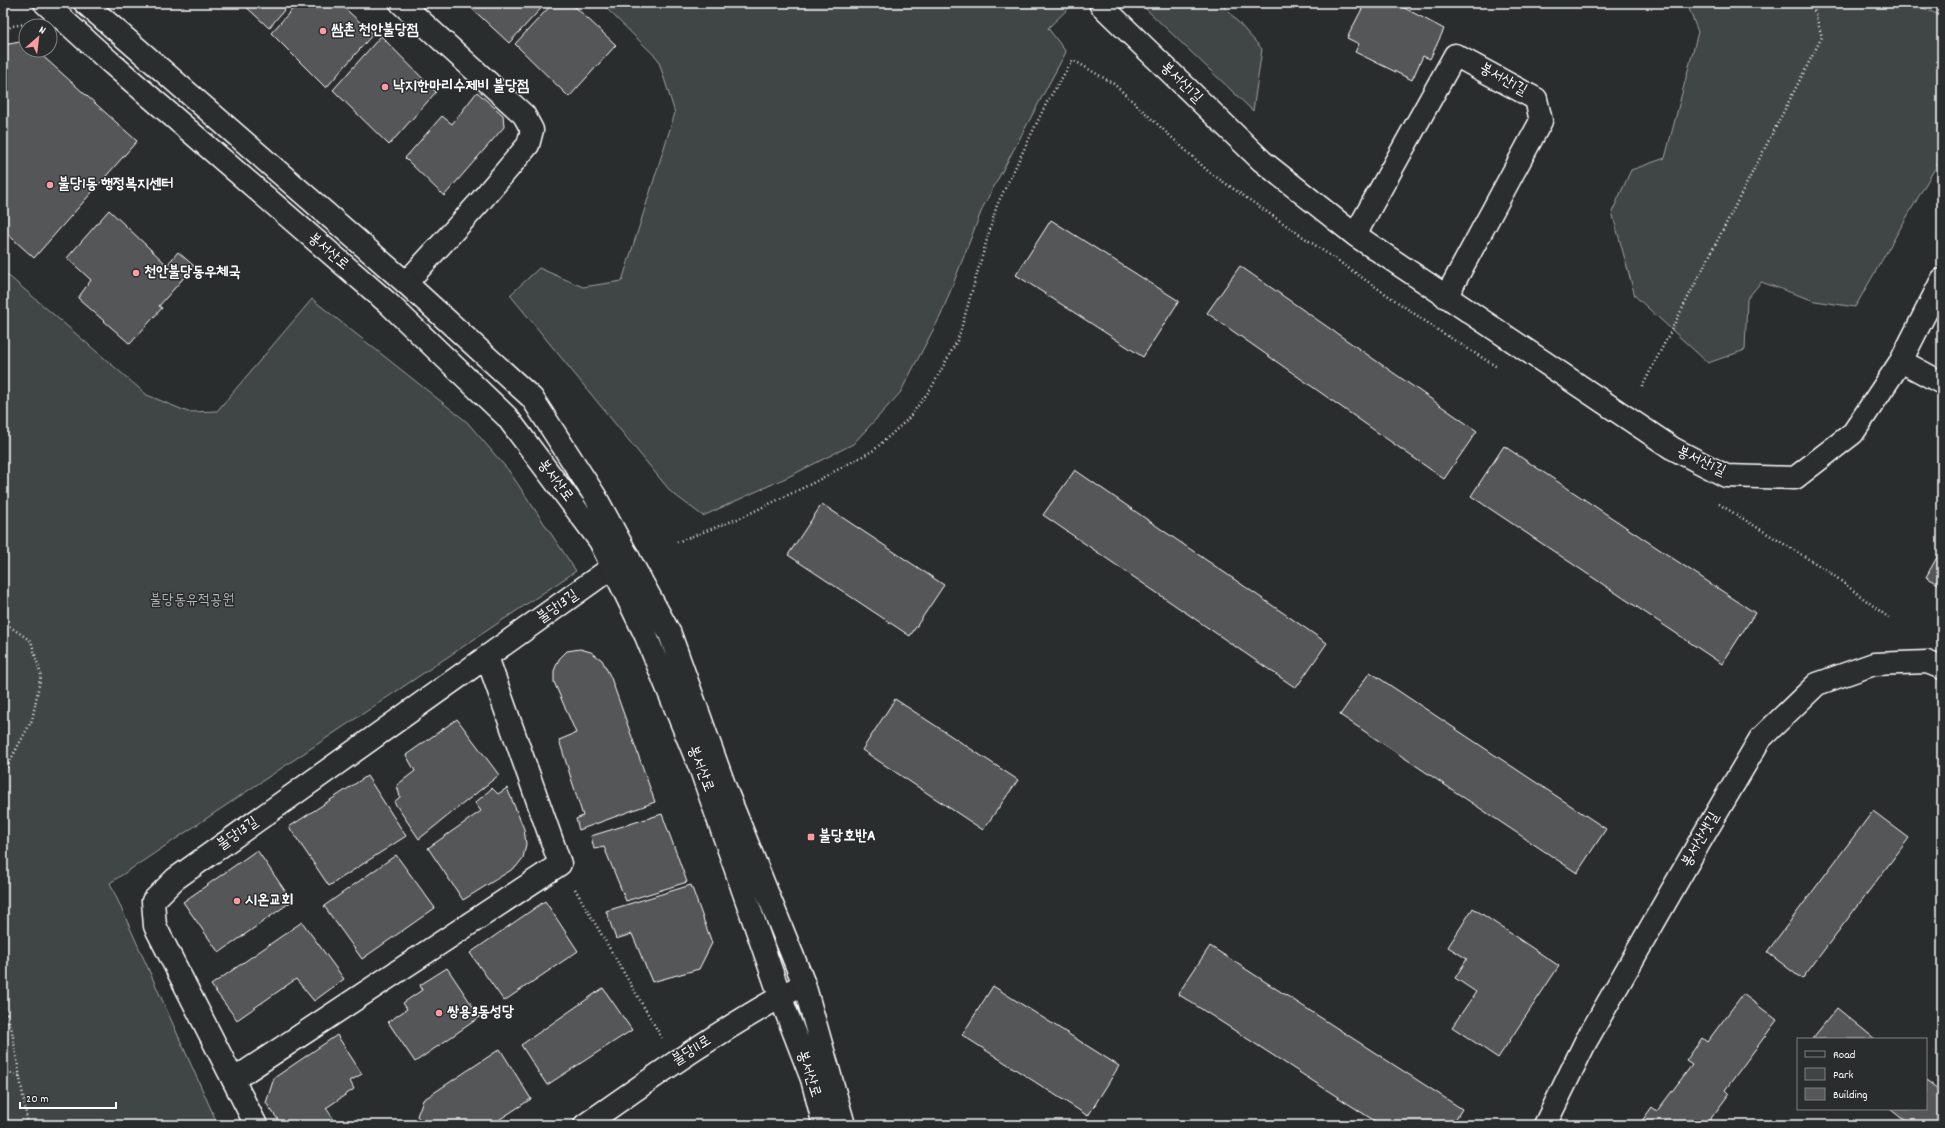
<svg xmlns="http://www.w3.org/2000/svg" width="1945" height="1128" font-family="Dekko,'Poor Story',sans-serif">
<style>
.green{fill:#414445;stroke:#a0a2a2}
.building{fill:#555758;stroke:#fff}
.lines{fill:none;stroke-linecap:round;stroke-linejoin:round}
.street-casing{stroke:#fff;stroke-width:25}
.secondary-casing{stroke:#fff;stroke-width:25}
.path{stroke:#fff;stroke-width:2.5;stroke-dasharray:1 3;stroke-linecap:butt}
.street{stroke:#2a2d2e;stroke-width:22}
.secondary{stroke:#2a2d2e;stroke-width:22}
.poi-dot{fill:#ff9aa2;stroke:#2a2d2e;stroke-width:1.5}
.labels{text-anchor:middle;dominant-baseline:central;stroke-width:3;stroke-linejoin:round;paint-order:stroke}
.poi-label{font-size:15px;font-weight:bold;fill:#fff;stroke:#2a2d2e;text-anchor:start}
.street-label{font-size:15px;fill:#fff;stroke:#2a2d2e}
.park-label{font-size:15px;fill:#b3b4b5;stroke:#2a2d2e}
</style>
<rect width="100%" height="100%" fill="#2a2d2e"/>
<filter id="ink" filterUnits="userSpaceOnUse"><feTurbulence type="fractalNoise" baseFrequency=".025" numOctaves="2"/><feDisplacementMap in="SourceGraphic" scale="8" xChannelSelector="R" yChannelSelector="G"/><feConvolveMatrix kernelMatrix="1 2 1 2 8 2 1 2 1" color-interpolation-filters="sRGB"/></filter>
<g filter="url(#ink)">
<path class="green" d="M601,3h473l-26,25 18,24 -83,155 -42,108 -41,78 -47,51 -63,32 -87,40 -32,-24 -161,-197 29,-27 44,19 39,-6 53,-168 -17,-54z
M1142,3h79l41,46 -9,62 -107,-102z
M1687,3h224l31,13v140l-87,151 -40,-6 -54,-19 -14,17 -2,51 -37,13 -73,-67 -23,-84 19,-42 34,-12 33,-126z
M3,271l144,124 41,17 29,-1 95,-112 155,123 42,49 67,100 -466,312 108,242h-215z"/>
<path class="building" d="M242,3h48l-21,25z
M298,3h41l34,31 -47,54 -55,-55z
M466,3h80l-37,40z
M553,3h18l45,42 -47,52 -54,-53z
M1365,3h30l49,26 -14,30 -7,-3 -11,24 -57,-28 4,-8 -12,-6z
M381,36l55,56 -47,53 -56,-55z
M26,41v9h10l101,91 -103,117 -31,-28v-185z
M477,92l26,23 1,12 -60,69 -39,-38 37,-42 10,8z
M109,210l58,55 11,-13 16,14 -35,40 3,2 -32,36 -52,-46 13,-18 -24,-22z
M1051,220l128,81 -36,56 -127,-82z
M1240,266l237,165 -33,48 -237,-166z
M1504,446l251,167 -33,51 -251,-168z
M1075,470l252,173 -31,45 -253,-173z
M822,504l122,81 -34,51 -122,-81z
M1942,548v38l-16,-9z
M580,649l11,3 11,8 9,18 44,124 -76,28 -3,-11 7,-3 -24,-76 17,-7 -22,-51v-11l5,-12 8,-8z
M1370,672l236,157 -29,44 -237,-158z
M895,699l123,81 -35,50 -121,-80z
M457,719l42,56 -80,64 -25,-37 6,-5 -3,-12 18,-14 -9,-16z
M367,776l39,60 -77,50 -40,-59z
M492,788l6,6 9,-6 17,41 2,15 -3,14 -7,9 -53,33 -35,-52 53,-37 -6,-8z
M1873,811l36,27 -107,141 -35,-27z
M662,814l25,68 -61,19 -22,-54 -10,2 -3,-13z
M257,850l35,51 -73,52 -36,-51z
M396,855l39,53 -73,51 -38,-53z
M691,885l21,58 -13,26 -47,13 -20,-48 -16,5 -10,-28z
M545,901l33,50 -74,50 -34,-48z
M1473,908l86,58 -61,92 -46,-31 24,-35 -21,-14 12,-19 -19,-12z
M302,922l42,57 -30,22 -18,-22 -59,41 -26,-35z
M1210,946l252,163 -10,16h-71l-203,-131z
M447,968l33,49 -65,45 -27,-40 19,-13 -4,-6 19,-13 -2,-5z
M993,986l126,80 -31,50 -126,-81z
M603,988l29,42 -85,55 -26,-40z
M1743,994l34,26 -52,70 4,4 -23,31h-67l13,-18 5,4 35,-46 -6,-4 16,-23 5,4z
M1837,1008l38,31h-63z
M337,1035l25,39 -12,7 4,8 -28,19 7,10 -11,7h-40l-16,-22 8,-25z
M500,1049l31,50 -40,26h-67l-7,-9 6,-16z
M1926,1080l16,12v33h-32l-20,-16h36z"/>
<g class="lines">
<defs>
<path id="street" d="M401,3l123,112 8,15 -4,15 -49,58 -73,80
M1101,5l161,156 93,74 317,213 54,28 69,2 58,-45 48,-72 41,22
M1355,235l100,-180 81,44 5,22 -95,176
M1901,361l41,-81
M233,1080l327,-216 -73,-207
M256,1125l-101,-199 -2,-25 22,-22 453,-323
M585,1125c71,-50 142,-100 219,-141
M1545,1125l40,-82 114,-200 61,-104 57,-55 57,-20 53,-2 15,6"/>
<path id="secondary" d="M45,3l65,59 279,242 118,113 93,124 46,95 55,134 79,226 32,83 12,46
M85,3l321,280 126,115 63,98 75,138 57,159 77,191 40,141"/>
</defs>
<use href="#street" class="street-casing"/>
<use href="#secondary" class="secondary-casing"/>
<path class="path" d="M3,32l9,-6 14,-2
M1642,387l180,-350 -10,-34
M1719,504l109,67 61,47
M677,542l63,-24 71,-34 63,-34 34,-31 24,-32 26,-48 39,-134 50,-103 26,-42 41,24 95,88 229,158 59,37
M3,622l28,19 10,34 -9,45 -29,54
M575,889l87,149
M3,1002l9,29 16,94
M3,1071l17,5"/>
<use href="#street" class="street"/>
<use href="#secondary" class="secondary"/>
</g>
</g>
<g class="poi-dot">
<circle cx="323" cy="31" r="4"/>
<circle cx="385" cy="87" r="4"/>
<circle cx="50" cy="185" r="4"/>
<circle cx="136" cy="273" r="4"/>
<rect x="807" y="833" width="8" height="8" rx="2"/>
<circle cx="237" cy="901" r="4"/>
<circle cx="439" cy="1013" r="4"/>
</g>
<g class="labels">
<g class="poi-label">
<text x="331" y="31">쌈촌 천안불당점</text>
<text x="393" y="87">낙지한마리수제비 불당점</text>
<text x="58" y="185">불당1동 행정복지센터</text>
<text x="144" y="273">천안불당동우체국</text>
<text x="819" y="837">불당호반A</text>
<text x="245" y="901">시온교회</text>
<text x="447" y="1013">쌍용3동성당</text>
</g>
<g class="street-label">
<text transform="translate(1503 80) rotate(29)">봉서산1길</text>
<text transform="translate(1181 83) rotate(44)">봉서산1길</text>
<text transform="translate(328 252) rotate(41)">봉서산로</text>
<text transform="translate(1701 462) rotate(25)">봉서산1길</text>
<text transform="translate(555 481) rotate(53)">봉서산로</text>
<text transform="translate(558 607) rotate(-35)">불당13길</text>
<text transform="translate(700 769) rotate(69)">봉서산로</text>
<text transform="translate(238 834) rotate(-35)">불당13길</text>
<text transform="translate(1701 840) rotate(-60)">봉서산샛길</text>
<text transform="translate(692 1051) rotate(-32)">불당11로</text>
<text transform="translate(808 1074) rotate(72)">봉서산로</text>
</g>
<g class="park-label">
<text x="192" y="601">불당동유적공원</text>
</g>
</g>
<rect width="1945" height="1128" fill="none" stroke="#2a2d2e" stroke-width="16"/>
<rect x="8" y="8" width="1929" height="1112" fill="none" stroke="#fff" stroke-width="1.5" filter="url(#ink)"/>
<rect x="1797" y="1038" width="130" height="72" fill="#2a2d2e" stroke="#7f8182"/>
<rect x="1805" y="1051" width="20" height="6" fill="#2a2d2e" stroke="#7f8182"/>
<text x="1833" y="1058" font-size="12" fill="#ffffff">Road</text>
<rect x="1805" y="1068" width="20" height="12" fill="#414445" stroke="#7f8182"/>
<text x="1833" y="1078" font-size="12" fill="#ffffff">Park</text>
<rect x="1805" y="1088" width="20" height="12" fill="#555758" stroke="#7f8182"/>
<text x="1833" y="1098" font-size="12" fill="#ffffff">Building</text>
<g transform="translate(38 38) rotate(28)"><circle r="19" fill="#2a2d2e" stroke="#7f8182"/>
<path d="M0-3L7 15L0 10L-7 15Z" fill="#ff9aa2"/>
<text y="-6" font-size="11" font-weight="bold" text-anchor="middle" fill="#ffffff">N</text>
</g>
<path d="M20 1102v6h96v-6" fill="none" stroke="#ffffff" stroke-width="2"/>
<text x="26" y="1102" font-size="12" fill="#ffffff" stroke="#2a2d2e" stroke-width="3" paint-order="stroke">20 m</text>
</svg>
